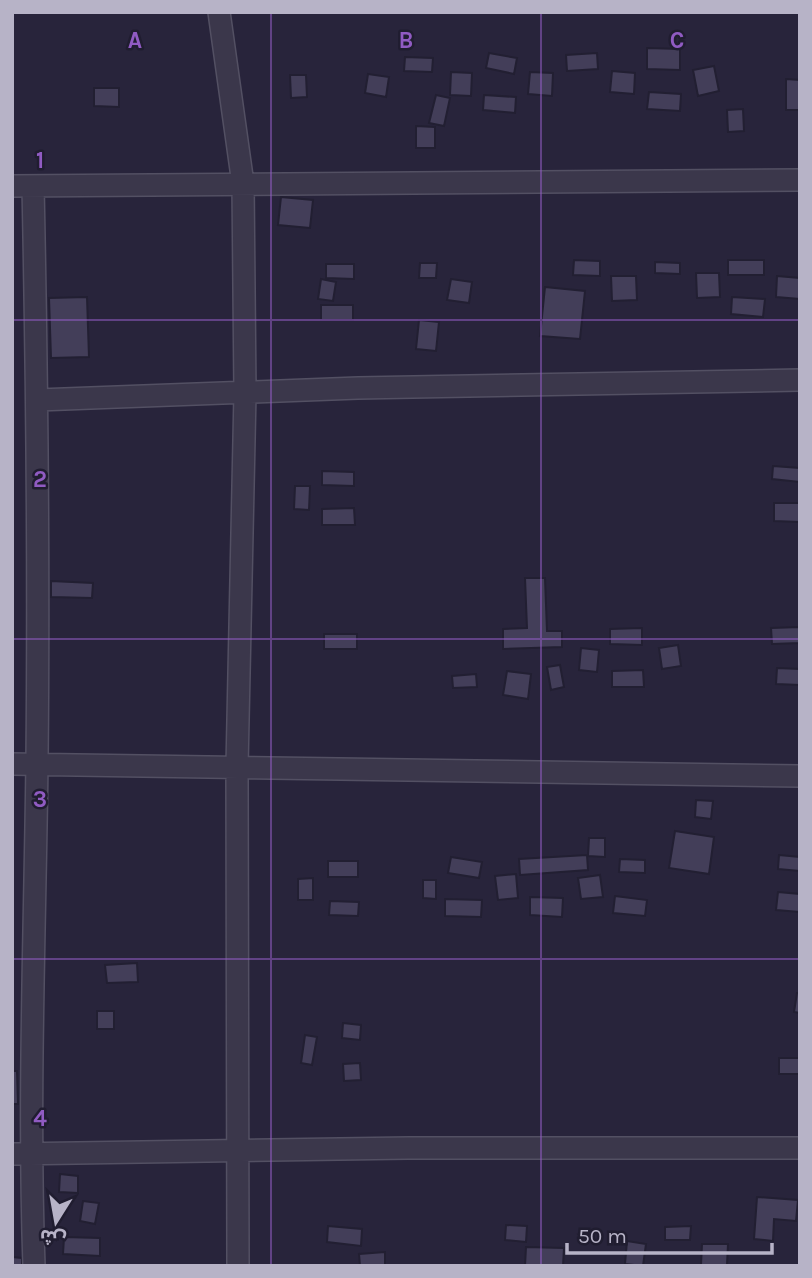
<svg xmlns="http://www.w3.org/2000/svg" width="812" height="1278" font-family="Karla,'Noto Sans Arabic',sans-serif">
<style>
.building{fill:#433e59;stroke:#221f32;stroke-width:2}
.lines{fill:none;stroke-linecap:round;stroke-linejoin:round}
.minor-casing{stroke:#535063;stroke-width:24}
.minor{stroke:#3b374b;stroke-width:21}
.grid{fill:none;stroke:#905bc2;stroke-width:2;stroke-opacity:0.55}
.grid-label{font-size:23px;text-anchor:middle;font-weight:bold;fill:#905bc2;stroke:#201d30;stroke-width:5;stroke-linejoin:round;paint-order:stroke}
</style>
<rect width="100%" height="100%" fill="#28243b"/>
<path class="building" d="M647,48l33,1v21l-33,-1z
M489,53l28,5 -3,16 -28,-6z
M597,53l1,16 -31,2 -1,-16z
M405,57l28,1 -1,14 -28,-1z
M714,66l5,25 -21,5 -5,-26z
M612,71l23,2 -1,21 -24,-2z
M451,72l21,1 -1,23 -21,-1z
M530,72l23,1 -1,23 -24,-2z
M368,74l21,3 -3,20 -21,-4z
M290,75h16l1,22 -16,1z
M786,79l14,1v30h-14z
M94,88h25v19l-25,-1z
M649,92l32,2 -1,17 -33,-2z
M436,95l14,3 -6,28 -15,-3z
M484,95l32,2 -1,16 -32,-3z
M743,109l1,22 -16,1 -1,-22z
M416,126l19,1v21h-19z
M281,197l32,3 -3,28 -32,-3z
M574,260l26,1v15l-27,-1z
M728,260h36v15h-36z
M655,262l25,1v11l-25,-1z
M420,263h17l-1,15h-17z
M326,264h28v15l-28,-1z
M696,273h23l1,24 -23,1z
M611,276h25l1,24 -25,1z
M777,276l23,2v21l-24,-2z
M321,279l15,3 -3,19 -15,-2z
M451,279l21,3 -3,21 -22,-3z
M545,287l40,4 -5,48 -40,-3z
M87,297l2,60 -38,1 -2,-60z
M732,297l33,2 -2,18 -32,-3z
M321,305h32v15h-32z
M419,320l20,2 -3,29 -20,-2z
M773,466l27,2v14l-28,-3z
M322,471l32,1v14l-32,-1z
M295,486h15l-1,24 -15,-1z
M774,503h26v19l-26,-1z
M354,508l1,17h-33v-16z
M525,578h20l2,53h15v16l-59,2v-20l24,-1z
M51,581l42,2 -1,15 -41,-1z
M800,627v16l-28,1 -1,-16z
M642,628v17l-32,-1v-15z
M324,634h33v15h-33z
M678,645l3,21 -19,3 -3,-21z
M581,648l18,2 -2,22 -18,-2z
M560,665l4,22 -13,3 -4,-23z
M777,668l23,1v16l-24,-1z
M643,670l1,17h-32v-16z
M507,671l24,3 -3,25 -25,-4z
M476,674l1,13 -24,1 -1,-12z
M696,800l17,1 -2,18 -16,-2z
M675,831l39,6 -5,37 -40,-6z
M589,838h16v19l-17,-1z
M587,855l1,15 -68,5 -1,-16z
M779,855l21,2v14l-22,-2z
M451,857l31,5 -3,16 -31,-5z
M620,859l25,1v13l-26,-1z
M328,861h30v16h-30z
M516,874l2,24 -20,2 -3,-24z
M600,875l3,22 -22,2 -3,-21z
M313,878v22h-15v-21z
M423,880h13v19l-13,-1z
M778,892l22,2v18l-24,-2z
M615,896l32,4 -2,16 -32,-3z
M530,897l33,1 -1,19 -32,-2z
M445,899l37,1 -1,17 -36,-1z
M330,901l29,1 -1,14 -29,-1z
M137,963l1,19 -31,1 -2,-18z
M797,993h3v20l-6,-1z
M97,1011h17v18h-17z
M343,1023l18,2 -1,15 -18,-2z
M305,1035l12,2 -5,28 -11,-2z
M779,1058h21v16h-21z
M360,1063l1,17 -17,1 -1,-17z
M12,1071h5l1,33h-6z
M60,1174l18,2v17l-19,-1z
M757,1197l41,3 -2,21 -22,-2 -1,22 -19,-2z
M83,1201l16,2 -4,21 -15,-3z
M506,1225l21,1 -1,16 -21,-2z
M328,1226l34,3 -1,17 -34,-4z
M691,1226l-1,14h-25v-13z
M64,1237l36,1v18l-37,-2z
M627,1241l19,3 -3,22 -18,-2z
M702,1244h26l-1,21h-26z
M526,1247l38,1 -1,18h-38z
M385,1252v14h-25l-1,-12z
M12,1257l10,1v8h-10z"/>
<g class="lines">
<defs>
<path id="minor" d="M219,12l24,172 2,209 -8,374 1,499
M12,186l788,-6
M33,186c4,192 6,384 4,575 -2,169 -9,337 -3,505
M38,400l320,-12 442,-8
M12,764l788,12
M12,1154l396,-6h392"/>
</defs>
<use href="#minor" class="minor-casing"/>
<use href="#minor" class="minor"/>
</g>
<path class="grid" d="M271,12v1254M541,12v1254M12,320h788M12,639h788M12,959h788"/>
<g class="grid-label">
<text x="135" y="48">A</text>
<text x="406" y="48">B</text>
<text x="677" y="48">C</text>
<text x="40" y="168">1</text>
<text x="40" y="487">2</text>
<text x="40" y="807">3</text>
<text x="40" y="1126">4</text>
</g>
<rect width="812" height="1278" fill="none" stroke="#b7b3c7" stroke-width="28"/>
<g transform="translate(56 1222) rotate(191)" stroke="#201d30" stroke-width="5" paint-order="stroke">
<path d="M0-5L12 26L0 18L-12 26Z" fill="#b7b3c7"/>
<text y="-10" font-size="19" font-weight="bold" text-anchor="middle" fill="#b7b3c7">ش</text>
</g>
<path d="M567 1243v10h205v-10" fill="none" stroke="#b7b3c7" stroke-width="3.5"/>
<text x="578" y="1243" font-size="21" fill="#b7b3c7" stroke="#201d30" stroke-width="5" paint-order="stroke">50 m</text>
</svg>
